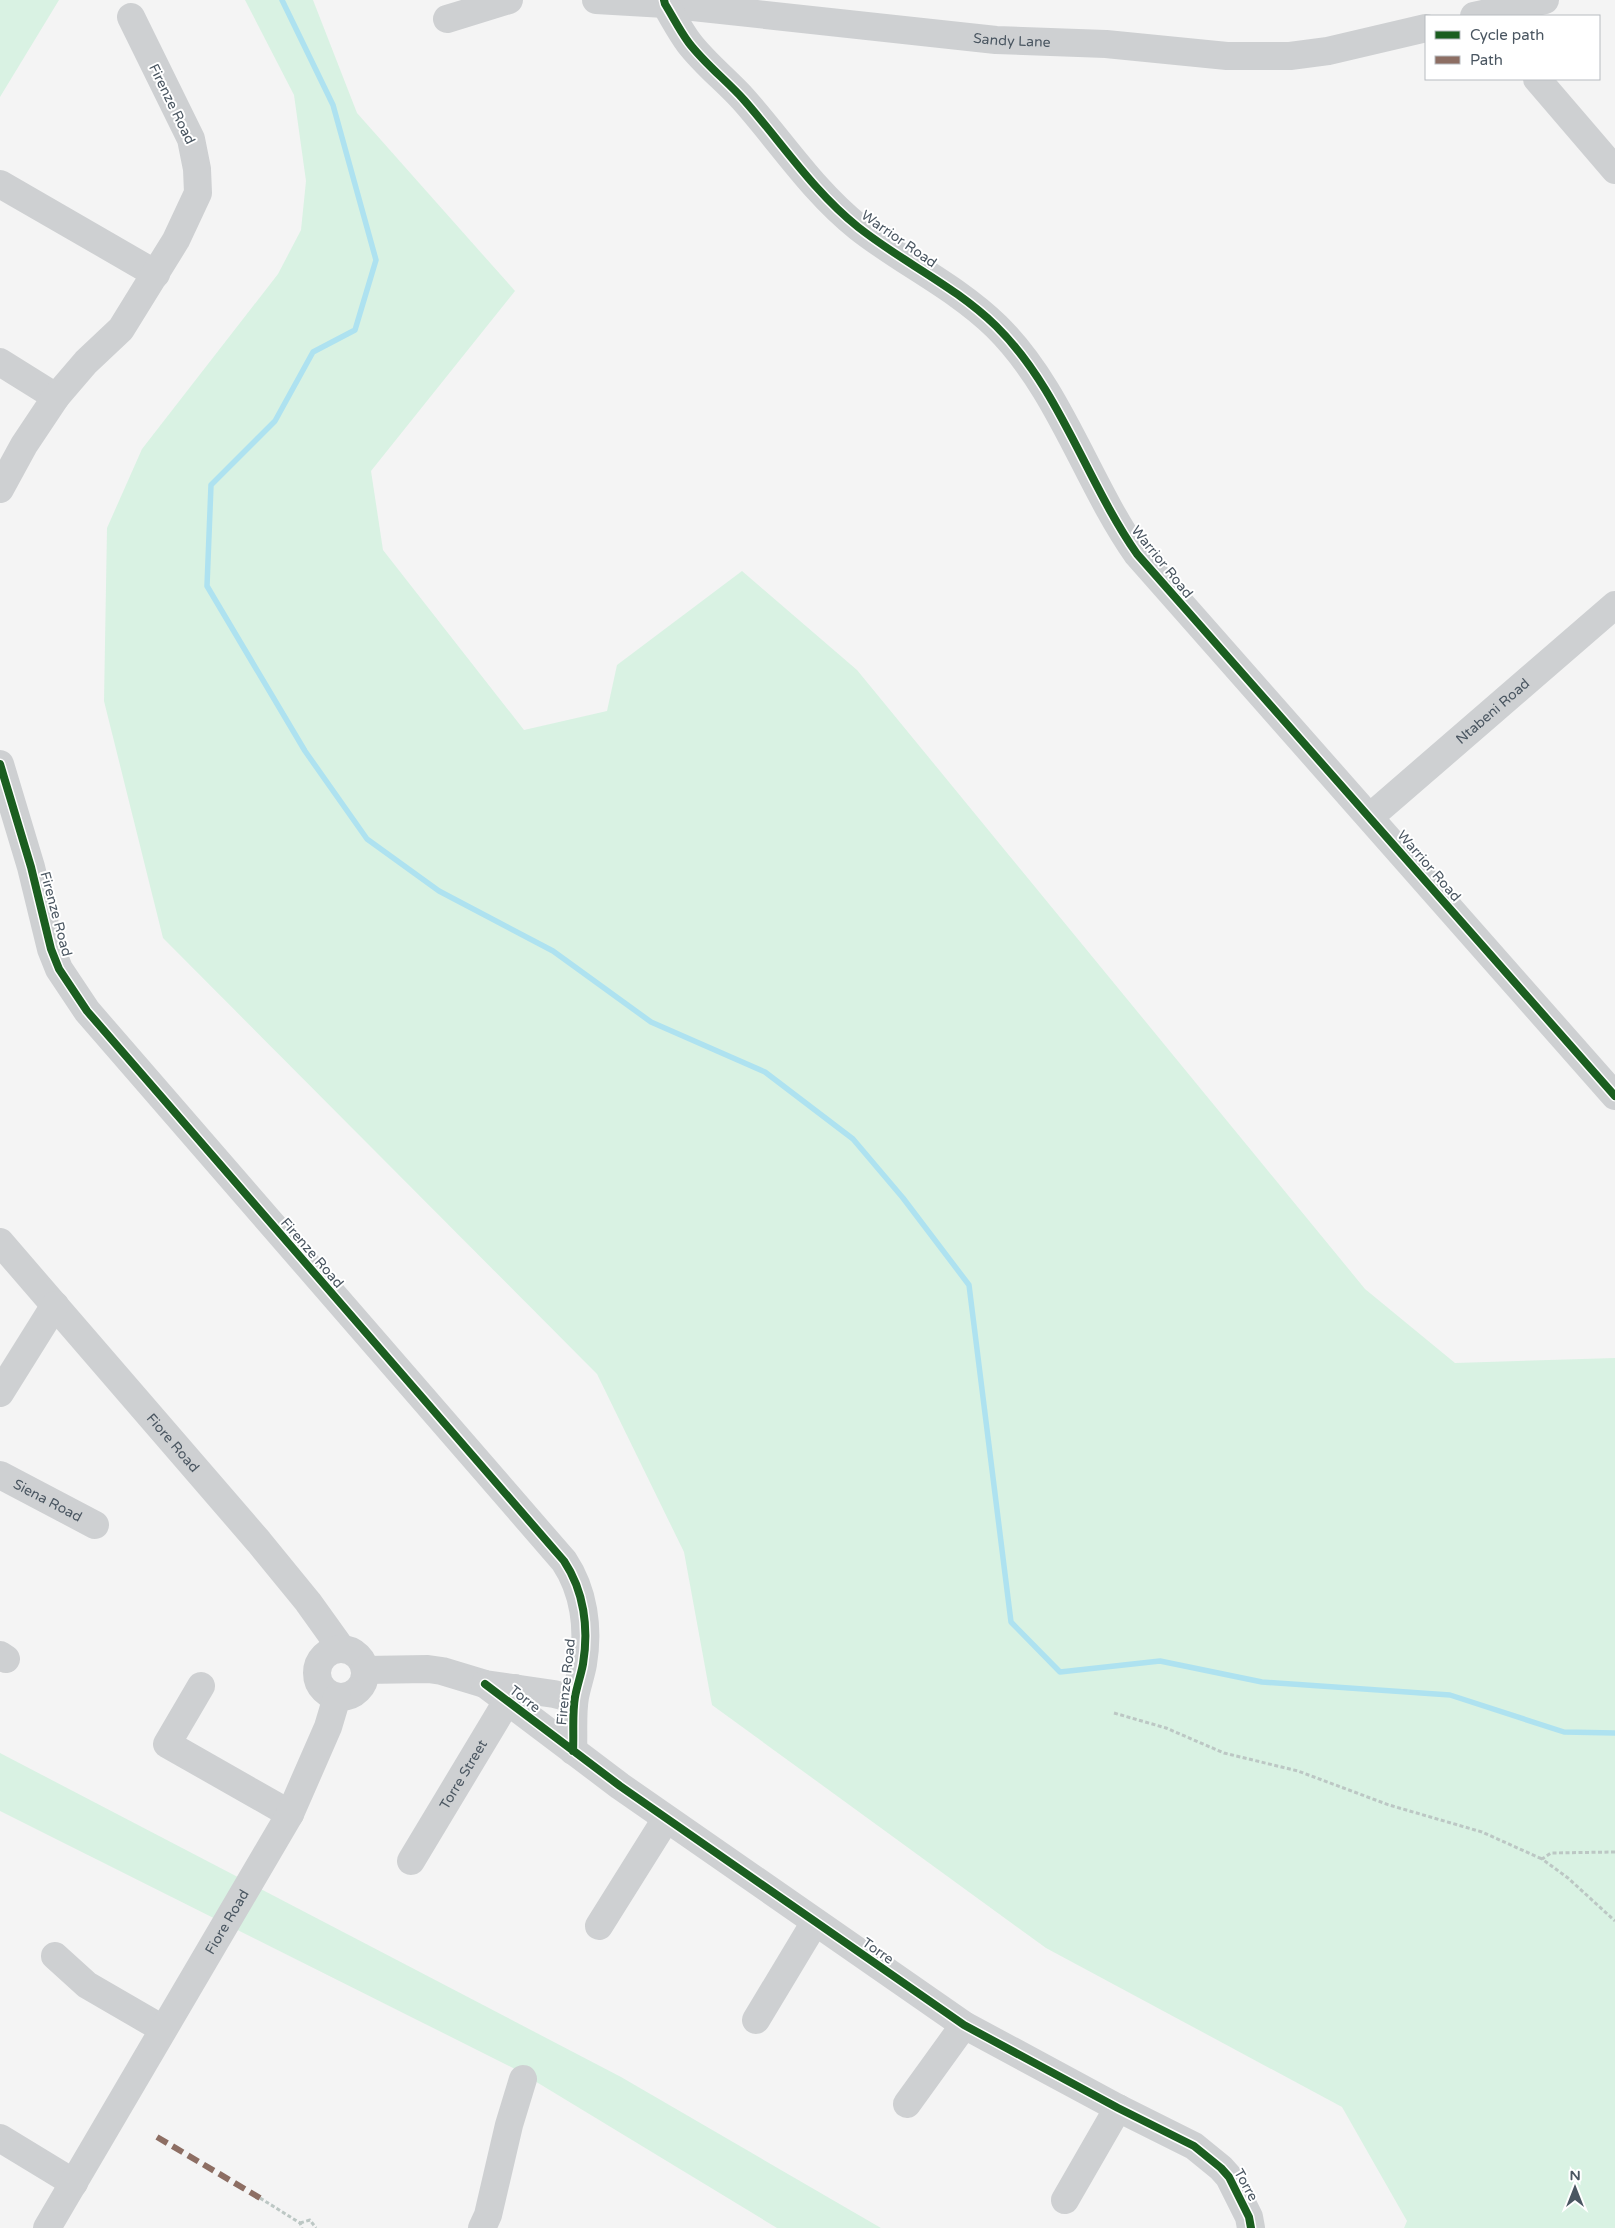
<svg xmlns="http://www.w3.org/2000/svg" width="1615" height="2228" font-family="'Varela Round',sans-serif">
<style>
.green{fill:#d9f2e3}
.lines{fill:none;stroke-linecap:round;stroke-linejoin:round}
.stream{stroke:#aee2f0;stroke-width:5.5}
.path{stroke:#bcc7c4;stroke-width:3;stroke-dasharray:4 2.5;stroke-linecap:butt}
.minor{stroke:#ced0d2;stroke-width:28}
.quiet{stroke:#8d6e63;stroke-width:6;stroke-dasharray:12 6;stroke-linecap:butt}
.cycleway-casing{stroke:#fff;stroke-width:11}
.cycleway{stroke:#1b5e20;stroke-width:8}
.labels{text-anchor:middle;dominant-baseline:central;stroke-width:4;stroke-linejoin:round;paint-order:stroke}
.street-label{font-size:14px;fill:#4a5661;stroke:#fff}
</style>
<rect width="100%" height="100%" fill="#f4f4f4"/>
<path class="green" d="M0,0h59l-59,97z
M245,0h68l44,113 158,178 -144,180 12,79 141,180 83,-19 10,-46 125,-94 115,99 508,619 90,74 160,-5v870h-211l3,-7 -65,-114 -296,-159 -334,-243 -28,-153 -87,-178 -434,-436 -59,-237 3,-173 35,-79 136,-175 23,-44 5,-49 -12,-86z
M0,1753l621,324 260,151h-104l-262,-159 -515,-258z"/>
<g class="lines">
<path class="stream" d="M282,0l51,105 43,155 -21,70 -42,22 -38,69 -64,64 -4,101 98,165 62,88 72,52 114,60 98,71 114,50 88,67 50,59 66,87 42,337 49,50 100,-11 102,21 188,13 114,37 51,1"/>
<path class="path" d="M1114,1713l52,15 58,25 74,18 91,34 93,27 60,27
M1615,1852l-64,1 -9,6 26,19 47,43
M260,2198l40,25 2,5
M300,2223l10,-3 6,8"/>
<g class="minor">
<path id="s1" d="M596,0l69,4 331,36 110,4 121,12h63l38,-5 98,-23"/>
<path d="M664,0l1,4c8,13 15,27 24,39 16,21 38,38 55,57 38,43 69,91 114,127 44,35 97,59 138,99 64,63 90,155 141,228l478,542"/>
<path d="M1474,16l71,-16"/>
<path d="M447,19l62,-19"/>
<path d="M1537,79l78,91"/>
<path d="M0,184l156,90"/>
<path d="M0,362l56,35"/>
<path d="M0,489l24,-44 32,-48 30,-35 35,-33 55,-89 22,-47 -1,-24 -6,-30 -60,-122"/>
<path d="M0,764l31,103 20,82 8,20 28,42 477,550c20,30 25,67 19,103 -2,11 -6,22 -8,33 -3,17 -1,37 -2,54"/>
<path id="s2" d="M1370,817l245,-212"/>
<path id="s3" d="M0,1242l259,300 49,60 33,46"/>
<path d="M0,1393l55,-88"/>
<path id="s4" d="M0,1475l95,50"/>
<circle cx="341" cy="1673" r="24"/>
<path d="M0,1655l6,4"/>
<path d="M365,1670l63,-1 14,2 43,13 69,10 20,5"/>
<path d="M485,1684l135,102 344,239 154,83 76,38 27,22 8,9 20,40 2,11"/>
<path d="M201,1686l-34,58 123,70"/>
<path id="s5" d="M411,1861l104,-173"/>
<path d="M599,1926l67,-107"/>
<path d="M55,1956l32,29 76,44"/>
<path d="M756,2020l59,-98"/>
<path d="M907,2104l57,-79"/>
<path d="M0,2138l74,45"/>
<path d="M1065,2200l53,-92"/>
<path id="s6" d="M47,2228l243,-414 38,-87 9,-30"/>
<path d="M482,2228l6,-13 21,-90 14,-46"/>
</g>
<path class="quiet" d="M157,2137l103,61"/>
<defs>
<path id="cycleway" d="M664,0l1,4c8,13 15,27 24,39 16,21 38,38 55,57 38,43 69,91 114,127 44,35 97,59 138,99 64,63 90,155 141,228l478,542
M0,764l31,103 20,82 8,20 28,42 477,550c20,30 25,67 19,103 -2,11 -6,22 -8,33 -3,17 -1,37 -2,54
M485,1684l135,102 344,239 154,83 76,38 27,22 8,9 20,40 2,11"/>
</defs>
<use href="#cycleway" class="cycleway-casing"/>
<use href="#cycleway" class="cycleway"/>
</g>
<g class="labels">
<g class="street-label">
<text stroke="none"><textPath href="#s1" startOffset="418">Sandy Lane</textPath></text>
<text transform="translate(172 104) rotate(64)">Firenze Road</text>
<text transform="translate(899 239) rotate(35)">Warrior Road</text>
<text transform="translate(1162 562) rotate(51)">Warrior Road</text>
<text stroke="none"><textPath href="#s2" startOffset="162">Ntabeni Road</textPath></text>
<text transform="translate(1429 866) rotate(49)">Warrior Road</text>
<text transform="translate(56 914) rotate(75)">Firenze Road</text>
<text transform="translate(312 1253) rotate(49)">Firenze Road</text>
<text stroke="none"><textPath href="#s3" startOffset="265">Fiore Road</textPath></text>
<text stroke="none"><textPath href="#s4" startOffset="54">Siena Road</textPath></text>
<text transform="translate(566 1682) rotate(-84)">Firenze Road</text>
<text transform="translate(525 1699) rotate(38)">Torre</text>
<text stroke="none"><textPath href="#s5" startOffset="101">Torre Street</textPath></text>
<text stroke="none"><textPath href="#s6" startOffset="355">Fiore Road</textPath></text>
<text transform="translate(878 1951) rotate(35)">Torre</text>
<text transform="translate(1246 2185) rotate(61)">Torre</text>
</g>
</g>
<rect x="1425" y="15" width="175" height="65" fill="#ffffff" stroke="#b7bbc0"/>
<rect x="1435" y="31" width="25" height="8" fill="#1b5e20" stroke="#b7bbc0"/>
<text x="1470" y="40" font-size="15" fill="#4a5661">Cycle path</text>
<rect x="1435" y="56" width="25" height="8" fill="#8d6e63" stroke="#b7bbc0"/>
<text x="1470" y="65" font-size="15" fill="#4a5661">Path</text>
<g transform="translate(1575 2188)" stroke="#ffffff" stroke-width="4" paint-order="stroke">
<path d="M0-4L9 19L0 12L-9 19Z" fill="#4a5661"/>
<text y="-8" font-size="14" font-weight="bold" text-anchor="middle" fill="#4a5661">N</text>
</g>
</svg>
